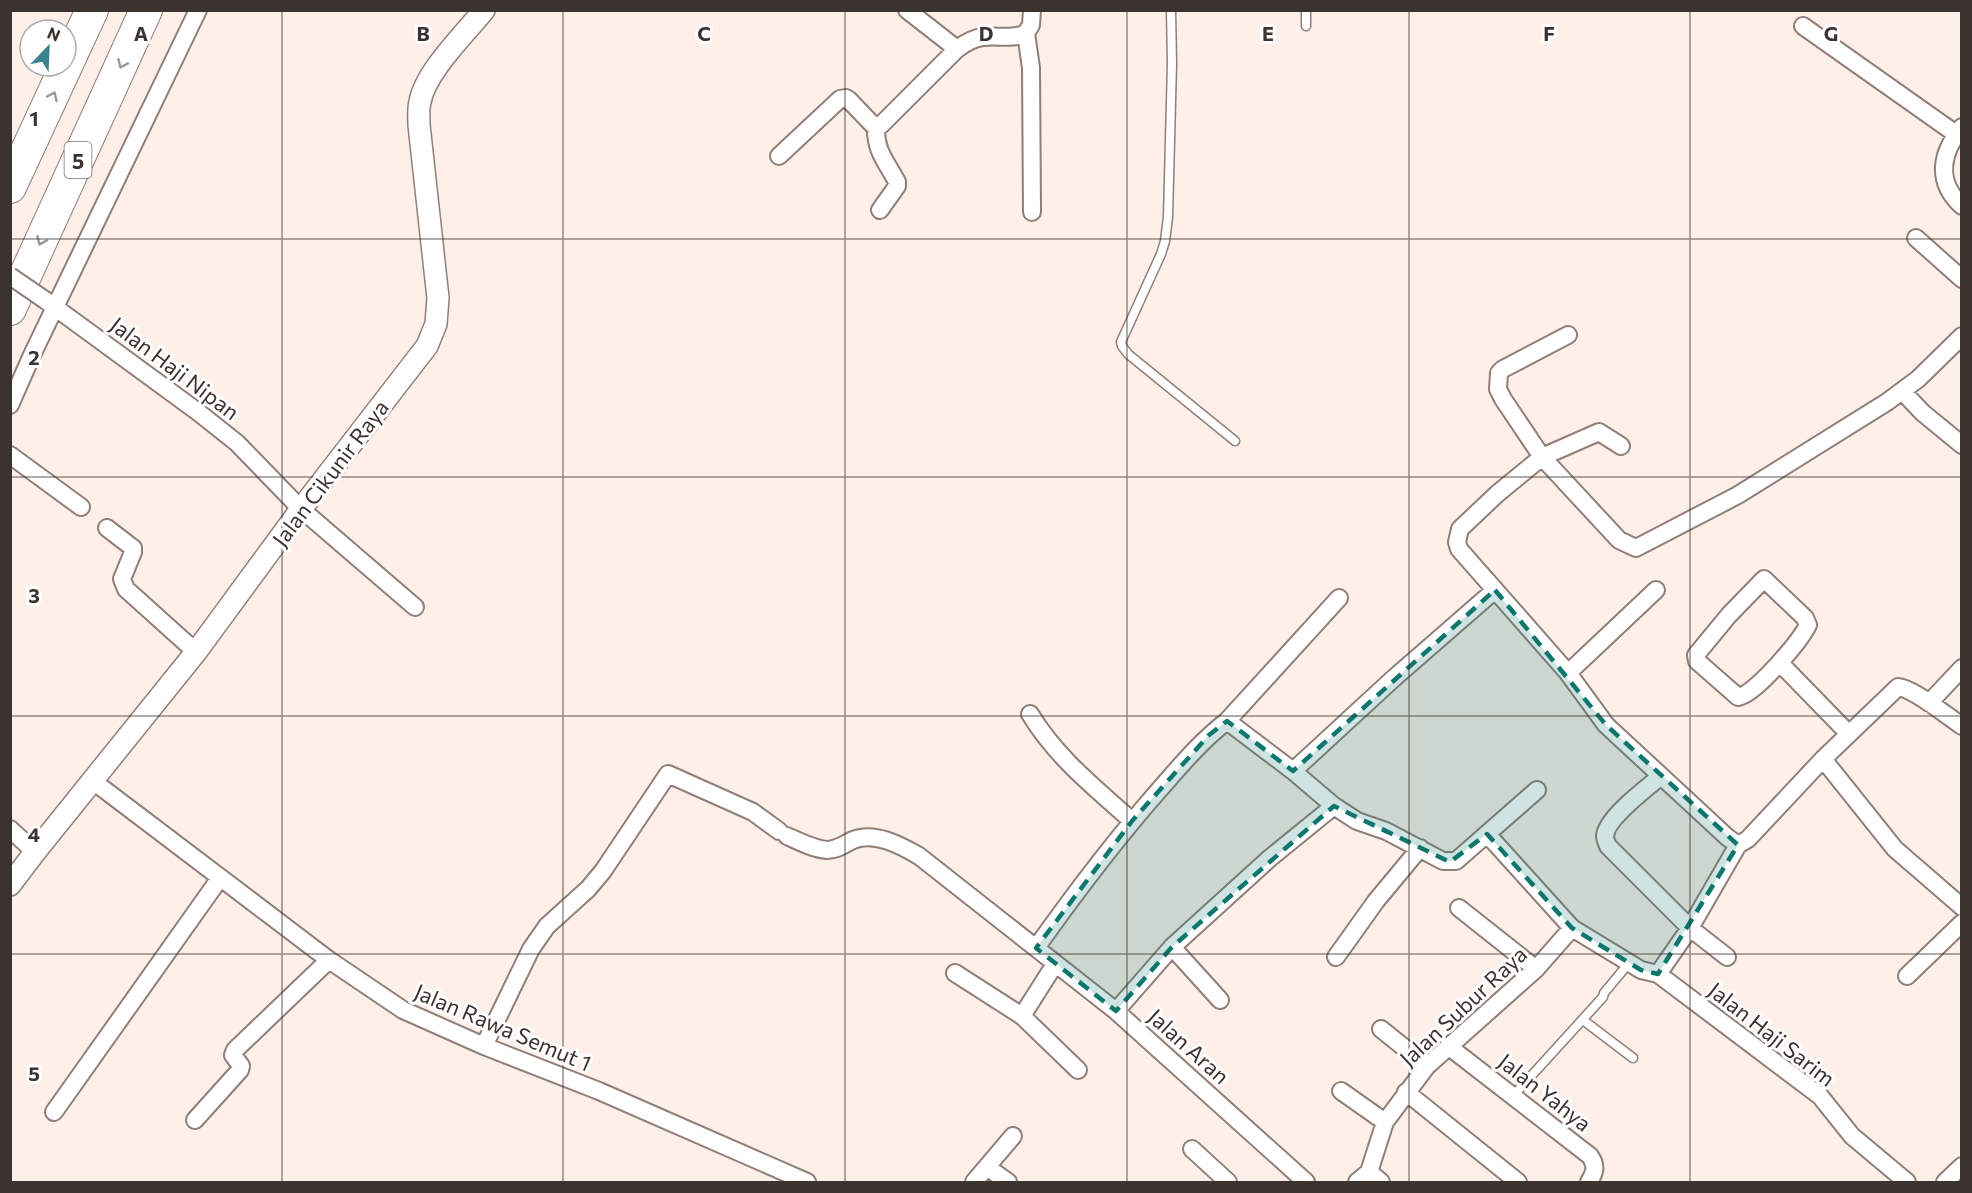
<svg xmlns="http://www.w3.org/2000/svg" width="1972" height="1193" font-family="Commissioner,sans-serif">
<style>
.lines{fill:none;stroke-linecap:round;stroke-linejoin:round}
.service-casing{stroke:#907f78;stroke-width:11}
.minor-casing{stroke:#907f78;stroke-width:20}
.tertiary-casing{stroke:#907f78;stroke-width:24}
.motorway-casing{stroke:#907f78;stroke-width:34}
.service{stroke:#fff;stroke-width:8}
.minor{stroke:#fff;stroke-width:16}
.tertiary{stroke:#fff;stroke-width:21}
.motorway{stroke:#fff;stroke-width:32}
.minor-bridge-casing{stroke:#907f78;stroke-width:20;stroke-linecap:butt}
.minor-bridge{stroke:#fff;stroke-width:16}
.oneway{stroke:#9d9998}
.marked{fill:#0f766e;fill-opacity:0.2;stroke:#0f766e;stroke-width:4.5;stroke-dasharray:12 8;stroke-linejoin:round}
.grid{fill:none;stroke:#3b3330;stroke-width:1.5;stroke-opacity:0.55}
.labels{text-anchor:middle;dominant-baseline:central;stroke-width:6;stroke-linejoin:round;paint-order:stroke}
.shield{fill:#fff;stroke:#76706e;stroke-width:1.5}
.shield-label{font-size:21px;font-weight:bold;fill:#3b3330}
.street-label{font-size:22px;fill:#3b3330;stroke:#fff}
.grid-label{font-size:20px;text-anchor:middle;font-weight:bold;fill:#3b3330;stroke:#fff;stroke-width:6;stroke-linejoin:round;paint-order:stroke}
</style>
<rect width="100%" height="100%" fill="#feefe8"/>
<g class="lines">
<defs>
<path id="service" d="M1171,10l1,53 -4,154 -3,24 -4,13 -40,88 1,4 6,8 107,87
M1306,10v16
M1583,1020l50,38
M1513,1096l90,-99 1,-4 25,-30"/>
<path id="minor" d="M907,10l50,39
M1803,26l153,108
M876,126c-1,25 10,35 21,56v4l-17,24
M1962,127c-21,26 -27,54 0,79
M779,156l61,-57 6,-1 3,2 24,25h8l76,-76c8,-6 16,-11 26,-12 14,-2 30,3 43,-4
M1032,212l-1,-144 -5,-35 5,-8 1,-15
M1916,238l46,41
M45,300l153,112 39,31 64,66 114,98
M1568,335l-65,34 -4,4 -1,16 5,10 39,58 77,83 17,8 102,-53 149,-93 31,-23 44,-43
M1902,391l21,22 39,32
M10,405l22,-50 166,-345
M1621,446l-22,-14 -57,25 -45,37 -37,35 -3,13 2,7 109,124 38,52 121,112 11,8 10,-6 75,-80 75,-72c15,1 49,29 64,39
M10,455l71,52
M107,528l26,20v4l-11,27 4,10 70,63
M1764,579l41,39 3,7c-8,16 -53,70 -70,72l-41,-36 -1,-6 33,-40z
M1780,663l69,71
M1568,673l88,-83
M1929,703l33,-35
M1030,714c27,44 63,72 102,107
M1227,721l112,-123
M1823,759l72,90 67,58
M1293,771l101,-93 101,-88
M1661,776c-13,11 -55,42 -56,60 0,4 2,7 3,10l82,82 37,29
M93,781l236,179 74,50 81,36 115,45 208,91
M10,829l25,23
M1487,834l85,94 69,42 17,4 162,122 32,40 55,46
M787,836c13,6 27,13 40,14 10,0 18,-6 26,-10 21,-9 47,5 66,16l197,155 190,171
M1459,908l77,61
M1172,947l48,53
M1036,948c39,-55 79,-108 124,-159 21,-24 41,-48 67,-68l66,50 41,35 23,15 29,10 57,30h13l81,-71
M1336,957l40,-56 44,-53
M955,973l67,43 33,-52
M1658,974l32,-46 48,-83
M1907,976l55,-53
M1116,1011l56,-64 98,-89 64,-52
M1022,1016l56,54
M1381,1029l46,37
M484,1046l47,-97 16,-23 41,-37 15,-18 65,-97 85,38 26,19
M1448,1046l142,110c7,10 5,16 -1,26
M1341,1091l44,31
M1406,1092l112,90
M54,1112l166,-234
M195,1120l45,-50 1,-4 -8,-11 2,-5 94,-90
M1192,1149l36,33
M987,1167l21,15
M1369,1172l12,10
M974,1182l39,-46
M1357,1182l12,-10 16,-50 42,-56 109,-97 36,-41
M1945,1182l17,-16"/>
<path id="tertiary" d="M10,885l25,-33 161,-200 105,-143 126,-163 9,-22 2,-26 -19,-173c0,-8 -1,-16 1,-23 5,-30 45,-68 64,-92"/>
<path id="motorway" d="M10,187l82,-177
M10,309l136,-299"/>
</defs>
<use href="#service" class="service-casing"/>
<use href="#minor" class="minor-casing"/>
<use href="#tertiary" class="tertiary-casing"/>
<use href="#motorway" class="motorway-casing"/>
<use href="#service" class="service"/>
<use href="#minor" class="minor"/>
<use href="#tertiary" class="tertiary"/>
<use href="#motorway" class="motorway"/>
<defs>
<path id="minor-bridge" d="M10,276l35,24"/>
</defs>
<use href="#minor-bridge" class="minor-bridge-casing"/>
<use href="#minor-bridge" class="minor-bridge"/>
</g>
<defs><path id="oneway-chevron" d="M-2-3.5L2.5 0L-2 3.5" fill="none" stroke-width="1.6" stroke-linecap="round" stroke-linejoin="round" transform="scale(1.5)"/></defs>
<g class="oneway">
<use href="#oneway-chevron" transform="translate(122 64) rotate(114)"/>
<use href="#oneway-chevron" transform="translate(53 96) rotate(-65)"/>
<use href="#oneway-chevron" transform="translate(41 241) rotate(114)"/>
</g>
<path class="marked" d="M1495,590l111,135 132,120 -80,129 -17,-4 -69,-42 -85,-94 -37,28 -116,-56 -162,141 -56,64 -80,-63 96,-127 77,-86 18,-14 66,50z"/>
<path class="grid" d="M282,10v1172M563,10v1172M845,10v1172M1127,10v1172M1409,10v1172M1690,10v1172M10,239h1952M10,477h1952M10,716h1952M10,954h1952"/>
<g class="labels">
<rect class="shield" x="64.5" y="142" width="27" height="36" rx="4.5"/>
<g class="shield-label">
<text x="78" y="160">5</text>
</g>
<g class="street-label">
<text transform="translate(175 368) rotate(37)">Jalan Haji Nipan</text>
<text transform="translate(330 473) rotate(-53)">Jalan Cikunir Raya</text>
<text transform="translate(1463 1006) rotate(-43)">Jalan Subur Raya</text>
<text transform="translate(503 1027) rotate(23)">Jalan Rawa Semut 1</text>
<text transform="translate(1772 1034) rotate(38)">Jalan Haji Sarim</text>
<text transform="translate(1189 1046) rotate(42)">Jalan Aran</text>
<text transform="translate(1545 1092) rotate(38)">Jalan Yahya</text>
</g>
</g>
<g class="grid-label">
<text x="141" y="41">A</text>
<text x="423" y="41">B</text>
<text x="704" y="41">C</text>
<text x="986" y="41">D</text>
<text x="1268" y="41">E</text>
<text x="1549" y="41">F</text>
<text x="1831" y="41">G</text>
<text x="34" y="126">1</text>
<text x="34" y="365">2</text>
<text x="34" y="603">3</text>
<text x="34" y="842">4</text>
<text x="34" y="1081">5</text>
</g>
<rect width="1972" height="1193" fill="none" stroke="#3b3330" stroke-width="24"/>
<g transform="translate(48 48) rotate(23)"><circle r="28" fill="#ffffff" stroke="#b1adac" stroke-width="1.5"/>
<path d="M0-4.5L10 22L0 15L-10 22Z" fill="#3d838f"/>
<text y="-9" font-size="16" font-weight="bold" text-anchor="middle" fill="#3b3330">N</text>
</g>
</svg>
